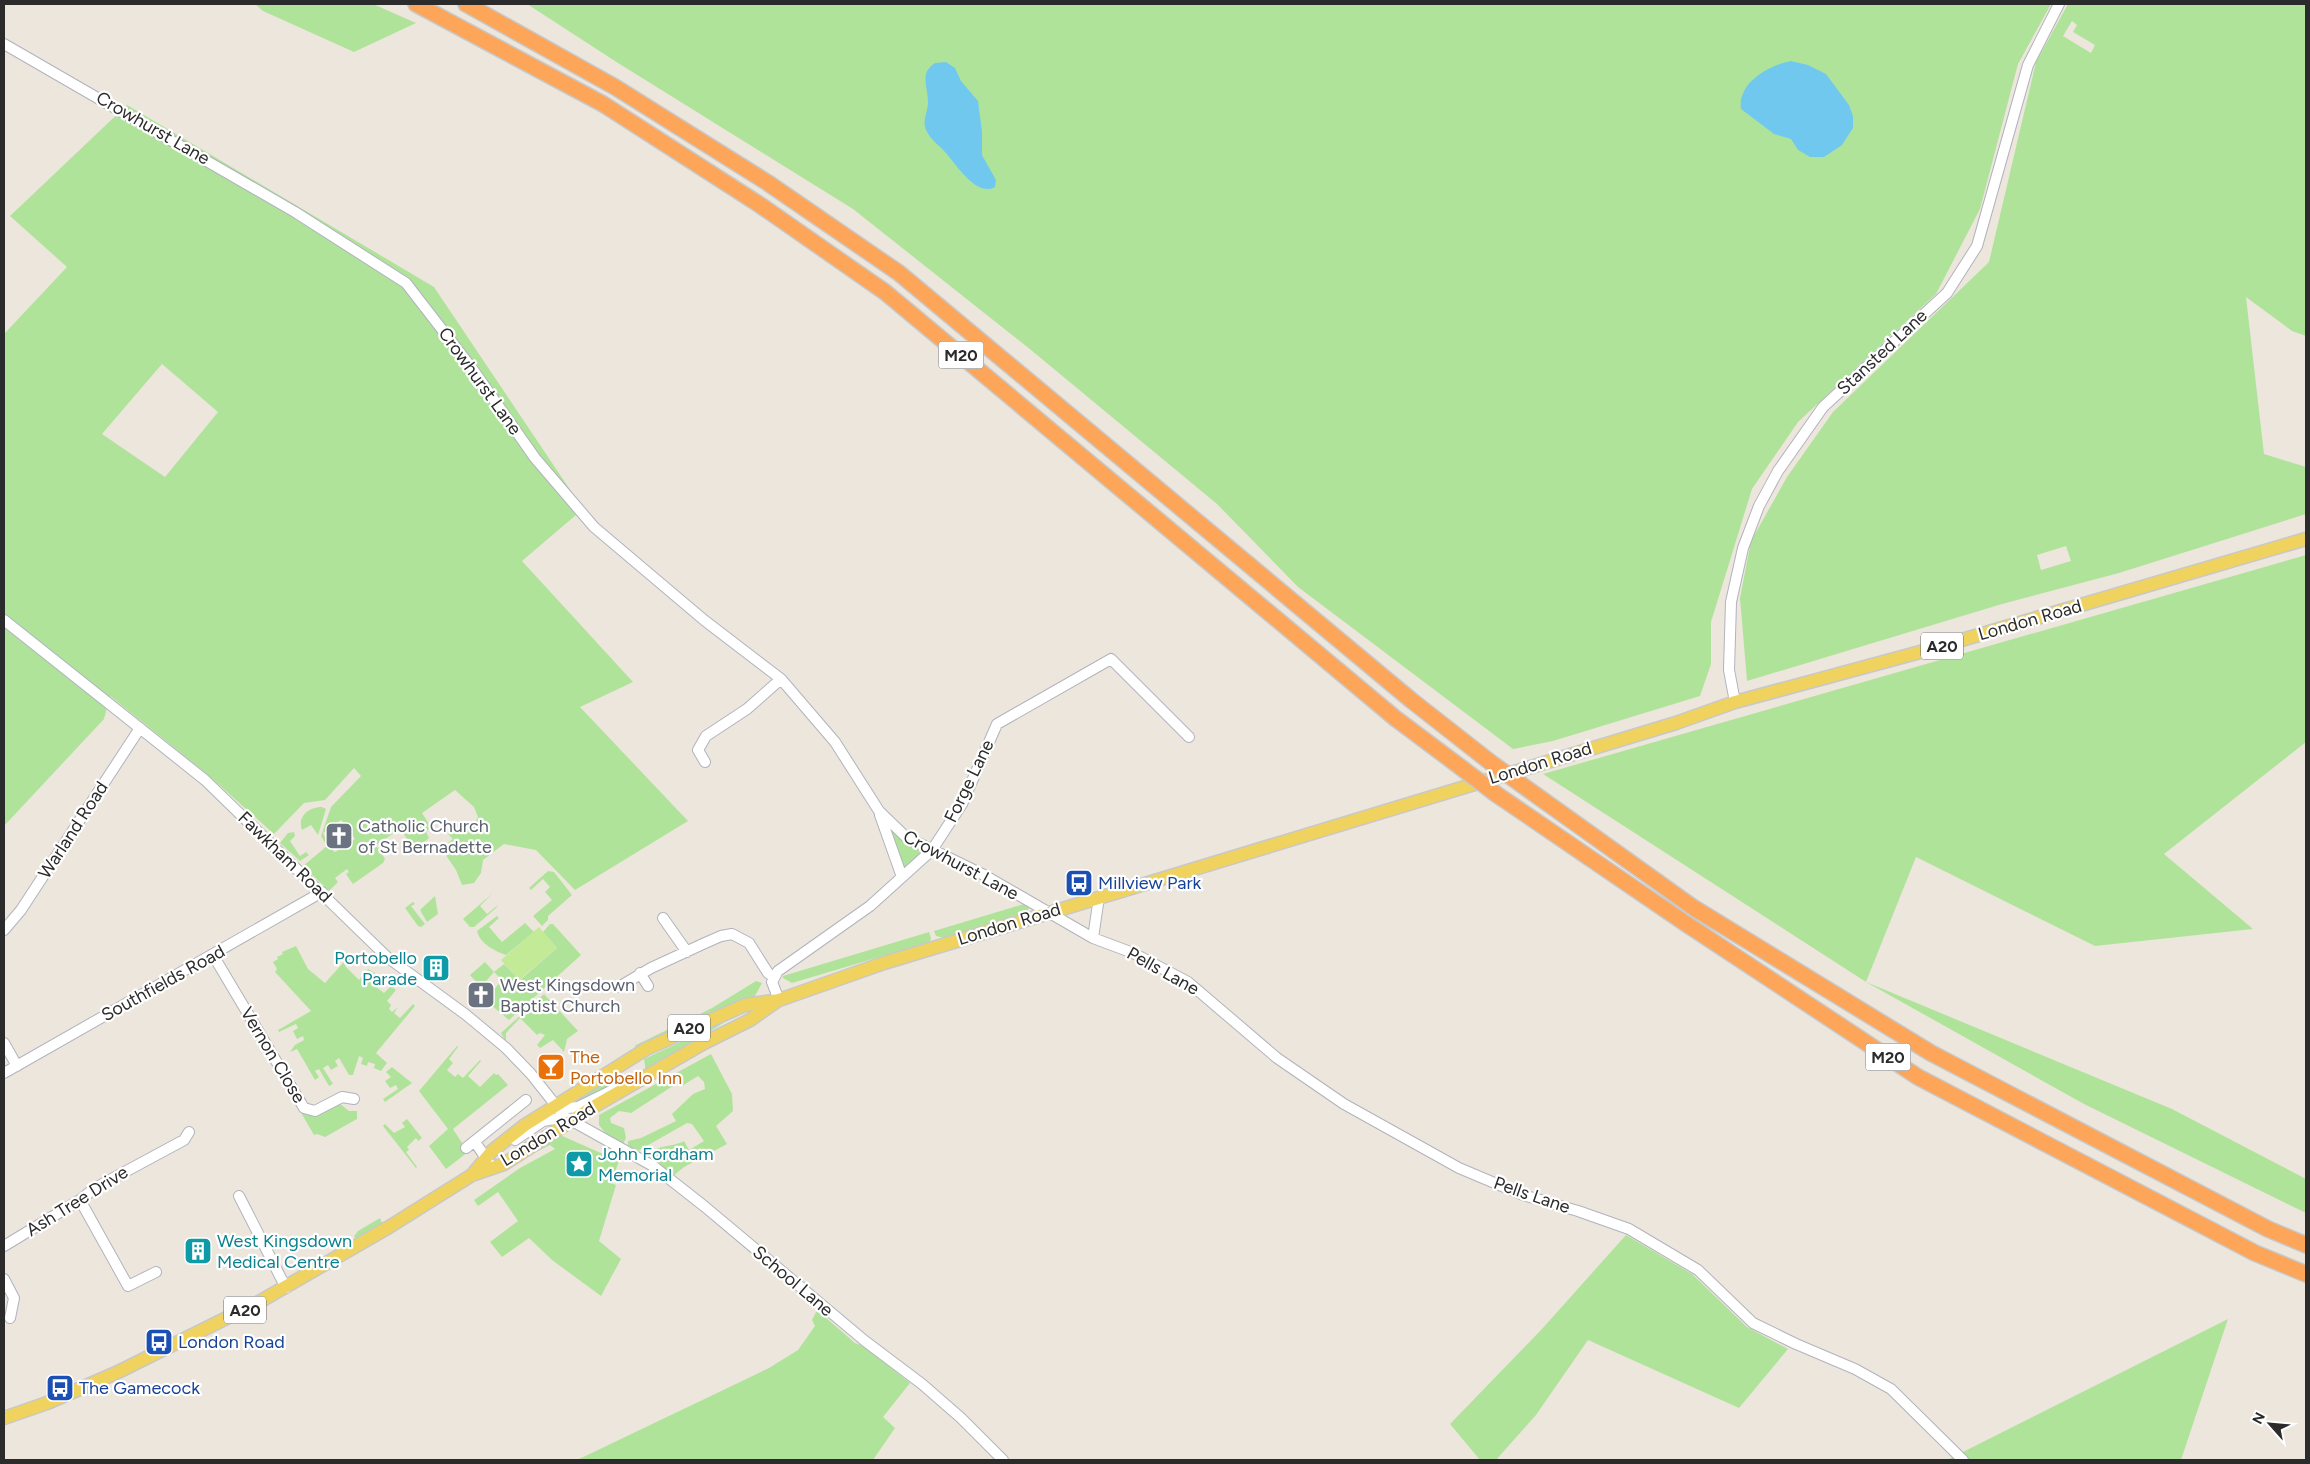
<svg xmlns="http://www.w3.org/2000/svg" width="2310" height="1464" font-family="Figtree,sans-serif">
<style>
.green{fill:#b0e39a;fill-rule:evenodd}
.pitch{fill:#c3ea96}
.water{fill:#71c8ee}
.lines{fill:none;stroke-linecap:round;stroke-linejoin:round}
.minor-casing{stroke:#b1b3be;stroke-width:12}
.major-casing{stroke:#c8c8c8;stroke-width:15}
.highway-casing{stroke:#c8c8c8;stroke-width:18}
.minor{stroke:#fff;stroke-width:10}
.major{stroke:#f0d35f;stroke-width:12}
.highway{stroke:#fda558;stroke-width:15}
.highway-bridge-casing{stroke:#c8c8c8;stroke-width:18;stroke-linecap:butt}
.highway-bridge{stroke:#fda558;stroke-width:15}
.labels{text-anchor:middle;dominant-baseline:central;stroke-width:4.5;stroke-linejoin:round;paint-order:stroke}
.shield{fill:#fff;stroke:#6b6b6b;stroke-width:1}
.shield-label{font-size:16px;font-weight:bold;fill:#2b2b2b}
.street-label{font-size:18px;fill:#2b2b2b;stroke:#fff}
.worship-label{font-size:18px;fill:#5b616d;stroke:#fff;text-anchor:start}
.transit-label{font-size:18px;fill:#164399;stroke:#fff;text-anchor:start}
.culture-label{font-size:18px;fill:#0d838f;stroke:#fff;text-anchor:start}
.food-label{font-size:18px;fill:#c56008;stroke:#fff;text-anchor:start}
</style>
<rect width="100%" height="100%" fill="#ede6dd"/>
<path class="green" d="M255,4h118l43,19 -62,29 -91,-41z
M527,4h1524l-33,60 -38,145 -44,85 -138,128 -46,67 -41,133v42l-11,32 -147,45 -40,8 -215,-162 -81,-83 -186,-154 -178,-141 -235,-146z
M2068,4h238v332l-14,-5 -46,-34 18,157 42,13v47l-187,59 -117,31 -255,77 -7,-83 11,-57 36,-64 46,-65 156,-150 47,-200zM2072,21l5,4 -4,7 22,13 -4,8 -28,-17zM2066,546l5,15 -30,9 -4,-15z
M127,105l307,182 149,222 -61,52 111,121 -53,25 108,114 -113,69 -39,-40 -32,-6 -21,16 -2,13 -7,10 -12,2 -6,-15 -15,-22 12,-9 -8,-8 13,-8 7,6 9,-5 4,-7 -4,-10 -19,-17 -33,23 9,14 -5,5 3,6 -14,12 -15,-21 -24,16 9,14 -2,4 -30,21 -7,-10 3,-2 -2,-3 -12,9 3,4 -9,9 -26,-25 24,-20 8,6 20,-13 -7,-10 1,-1 -8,-8 -18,13 5,9 -3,1 -4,-7 10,-29 30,-31 -7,-8 -29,32 -21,3 -30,31 -67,-60 -97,-78 -6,23 -100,107v-492l63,-67 -57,-51zM162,364l56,48 -53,65 -63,-43z
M2306,555v187l-142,112 89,75 -158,17 -179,-89 -50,125 306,127 134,70v34l-222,-109 -218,-122 -323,-208z
M322,807l4,2 -8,26 -7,-10 -9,5c-5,-14 7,-23 20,-23z
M889,825l34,25 -2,5 -16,13 -2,-1z
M294,832l1,4 -5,5 10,15 6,-4 3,3 -9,6 -20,-18 8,-10z
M548,871l6,1 18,23 -24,21v4l-6,6 -9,-10 19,-16 -7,-8 5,-5 -7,-8 -12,11 -2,-2z
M493,893l-13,13 7,8 11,-9 -2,3 -22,19h-4l-7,-8z
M435,896l3,18 -11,8 -7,-12z
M413,902l2,2 -4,2 14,18 -4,3 -3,-1 -13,-18z
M1024,904l5,4 -2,4 -83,26 -8,-2 -2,-5z
M497,916l2,2 -10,9 13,15 23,-19 9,9 -28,23c-11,-4 -26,-11 -29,-24z
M550,924h3l28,31 -72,65 -24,-20 17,-20 -8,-8 -13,15 -11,-12 15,-13 9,10 10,-8 16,16 37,-32 -14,-16z
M929,932l2,6 -1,4 -138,41 -9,-5v-2z
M296,946l12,23 17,14 26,-29 2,2 -8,10 14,14 9,-11 7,4 -6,8 15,12 7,-7 5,4 -9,11 4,4 -2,4 3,3 6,-5 -4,6 6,5 13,-14 2,2 -39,47 11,10 -6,8 -7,-3 1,-4 -7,-2 -1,4 -6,-2 2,-6 -4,-2 -6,19h-4l-10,-17 -4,3 3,5 -7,4 -3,-5 -5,3 10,16 -4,2 -10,-17 -4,2 4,6 -4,3 -18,-31 -7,3 5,-7 9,-5 -1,-4 -6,3 -4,-8 5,-3 -2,-4 -17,8 -1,-2 33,-19 -36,-39 2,-3 -4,-7 5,-3 -1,-2 6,-3 -1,-2z
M756,981l6,2 -7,13 -116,51 -5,-1 78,-38z
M544,994l34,37 -11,8 -3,13 -11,-12 -13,8 -3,-3 8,-10 -5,-2 -3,2 -17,-17 -14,15v9l-5,-9z
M728,1020l-82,52 -2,-13z
M457,1046l1,1 -9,12 4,4 -6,7 8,7 3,-3 5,4 17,-18 1,1 -13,15 12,11 14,-14 2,2 2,-1 10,11 -55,44 15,23 -22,17 -17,-23 19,-17 -29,-38z
M711,1054l21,40 1,17 -17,15 11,18 -43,23 -11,9 -24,-22c13,-11 22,-6 35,-13l5,9 15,-9 -12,-17 -5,-1 -51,29 -8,-7v-4l13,-3 35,-17 -4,-7 21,-20 12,-5 -1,-7 -6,-6 -16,10 -6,-2 -45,29 -12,-2 -9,7 1,5 13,5 2,10 -3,6 -17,-10 -7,-9v-10z
M392,1067l20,16 -27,19 -2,-3 15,-10 -2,-4 -6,3 -5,-7 6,-4 -5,-5z
M617,1072l7,11 -50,20v-2z
M339,1103l10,8h8v8l-32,18 -8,-3 -3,1 -14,-24z
M407,1119l15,19 -4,3 -2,-3 -9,9 2,3 -3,2 11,15 -1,1 -33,-42 2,-2 9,9 11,-6 -3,-4z
M560,1135l59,26 -8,22 5,2 -17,56 22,18 -20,37 -49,-36 -23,-22 -27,19 -12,-15 28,-21 -20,-29 -20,14 -4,-6 46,-32 35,-19 -5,-4 -12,6 7,-9z
M380,1218l2,5 -26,16 -2,-3 4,-5z
M1626,1235l66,39 55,53 41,22 -49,59 -151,-68 -52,75 -40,45h-16l-30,-36 92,-95z
M817,1310l38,33 8,3 47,37 -27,34 12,11 -22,32h-296l192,-92 29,-18 17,-24 -3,-6z
M2228,1319l-47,141h-234z"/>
<path class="pitch" d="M539,927l18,21 -38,32 -18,-20z"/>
<path class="water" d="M1791,61l17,4 18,9 23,31 4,11v12l-11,17 -18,12h-14l-12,-7 -7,-11 -17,-5 -33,-25c-4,-26 28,-44 50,-48z
M946,62l9,6 6,13 17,20 4,31v23l14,25 -1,7c-18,11 -40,-24 -50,-35 -6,-7 -14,-12 -18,-20 -6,-11 1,-19 1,-30 0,-15 -9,-29 7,-39z"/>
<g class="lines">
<defs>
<path id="minor" d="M4,44l291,168 111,71 65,84 64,91 59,69 110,93 77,59 54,63 44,69 27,26 78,38 109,63 40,15 55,29 89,76 67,46 115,64 64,27 55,16 51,18 69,41 55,53 43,21 59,25 36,20 72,71
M4,620l201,160 182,177 78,57 41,34 25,26 34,43 88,49 51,40 161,135 57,43 39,34 42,42
M1735,702l-6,-32 2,-68 12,-54 16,-42 19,-35 45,-64 124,-114 30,-47 51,-181 31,-61
M705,762l-7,-12 8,-14 41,-27 34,-30
M880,815l22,62
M663,918l24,34
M4,930l17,-20 119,-182
M1093,938l6,-41
M213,955l91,153 11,3 27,-14 12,2
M640,973l8,13
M619,987l32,-19 54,-25 16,-7 11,-2 17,9 19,30 6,4
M779,1000l-7,-18 6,-11 92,-65 62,-56 30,-46 35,-80 114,-65 78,78
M4,1043l13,23
M4,1073l318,-181
M557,1109l21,-2 37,-18
M515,1140l28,-19 22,-4
M475,1142l15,22
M466,1148l60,-48
M239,1196l47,92
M80,1200l48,86 28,-14
M4,1246l76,-46 15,-12 89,-48 5,-8
M4,1279l10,19 -4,20"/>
<path id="major" d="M472,1175l20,-24 33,-26 121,-76 99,-44 34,-5 105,-37 792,-240 59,-21 189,-51 382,-112
M4,1418l43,-15 69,-30 143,-71 130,-75 83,-52 32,-11 89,-57 111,-64 46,-23 27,-19"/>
<path id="highway" d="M416,4l187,100 157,101 125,87 510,426 68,51
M466,4l149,83 153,96 131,90 512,427 79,62
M1522,785l172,123 237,145 337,176 38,16
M1496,794l189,129 233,154 337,176 51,21"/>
</defs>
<use href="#minor" class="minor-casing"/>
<use href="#major" class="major-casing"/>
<use href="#highway" class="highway-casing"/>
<use href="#minor" class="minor"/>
<use href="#major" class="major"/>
<use href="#highway" class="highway"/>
<defs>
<path id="highway-bridge" d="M1490,762l32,23
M1463,769l33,25"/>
</defs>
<use href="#highway-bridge" class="highway-bridge-casing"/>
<use href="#highway-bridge" class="highway-bridge"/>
</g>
<defs>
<symbol id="church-square" viewBox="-11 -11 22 22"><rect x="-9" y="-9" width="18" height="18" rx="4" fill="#6b7280" stroke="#fff"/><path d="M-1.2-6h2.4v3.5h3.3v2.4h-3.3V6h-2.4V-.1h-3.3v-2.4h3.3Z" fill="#fff"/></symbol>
<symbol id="bus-square" viewBox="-11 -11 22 22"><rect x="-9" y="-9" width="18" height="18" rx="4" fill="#1a4fb4" stroke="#fff"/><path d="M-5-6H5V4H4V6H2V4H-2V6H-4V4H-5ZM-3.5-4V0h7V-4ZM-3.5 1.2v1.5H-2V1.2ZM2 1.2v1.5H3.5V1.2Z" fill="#fff"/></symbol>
<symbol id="building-square" viewBox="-11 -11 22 22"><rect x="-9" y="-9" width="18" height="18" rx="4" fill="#0f9aa8" stroke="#fff"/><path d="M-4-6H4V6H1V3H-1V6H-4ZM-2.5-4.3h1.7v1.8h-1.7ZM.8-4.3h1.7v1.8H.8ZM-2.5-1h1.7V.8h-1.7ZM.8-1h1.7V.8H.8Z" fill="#fff"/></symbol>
<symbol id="bar-square" viewBox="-11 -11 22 22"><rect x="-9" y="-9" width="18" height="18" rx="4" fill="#e8710a" stroke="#fff"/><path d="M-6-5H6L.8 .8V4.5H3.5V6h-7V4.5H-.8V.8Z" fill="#fff"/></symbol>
<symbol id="sight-square" viewBox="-11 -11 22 22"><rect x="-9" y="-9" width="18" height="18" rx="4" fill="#0f9aa8" stroke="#fff"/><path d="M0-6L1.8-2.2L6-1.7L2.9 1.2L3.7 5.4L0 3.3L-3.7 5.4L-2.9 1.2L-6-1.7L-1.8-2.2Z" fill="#fff"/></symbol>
</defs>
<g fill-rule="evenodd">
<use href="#church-square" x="323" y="820" width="32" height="32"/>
<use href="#bus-square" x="1063" y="867" width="32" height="32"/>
<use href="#building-square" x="420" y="952" width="32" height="32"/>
<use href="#church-square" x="465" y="979" width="32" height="32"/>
<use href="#bar-square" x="535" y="1051" width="32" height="32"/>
<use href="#sight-square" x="563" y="1148" width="32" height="32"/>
<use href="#building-square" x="182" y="1235" width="32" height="32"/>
<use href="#bus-square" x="143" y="1326" width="32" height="32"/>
<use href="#bus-square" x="44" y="1372" width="32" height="32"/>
</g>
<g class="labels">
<g class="shield">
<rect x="938.5" y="341.5" width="45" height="27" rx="4"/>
<rect x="1921" y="632.5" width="42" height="27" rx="4"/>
<rect x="668" y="1014.5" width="42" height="27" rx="4"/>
<rect x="1865.5" y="1043.5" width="45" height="27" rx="4"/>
<rect x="224" y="1296.5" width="42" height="27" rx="4"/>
</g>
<g class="shield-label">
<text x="961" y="355">M20</text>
<text x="1942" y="646">A20</text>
<text x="689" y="1028">A20</text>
<text x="1888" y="1057">M20</text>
<text x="245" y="1310">A20</text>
</g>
<g class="street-label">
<text transform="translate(153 128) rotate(30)">Crowhurst Lane</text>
<text transform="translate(1882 352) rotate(-43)">Stansted Lane</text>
<text transform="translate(480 381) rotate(54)">Crowhurst Lane</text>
<text transform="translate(2030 620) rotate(-16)">London Road</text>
<text transform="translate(1540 763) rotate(-17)">London Road</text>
<text transform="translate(969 781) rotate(-64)">Forge Lane</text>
<text transform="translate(73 830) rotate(-57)">Warland Road</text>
<text transform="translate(285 857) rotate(44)">Fawkham Road</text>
<text transform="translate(961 865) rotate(28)">Crowhurst Lane</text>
<text transform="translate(1009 924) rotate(-17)">London Road</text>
<text transform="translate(1163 971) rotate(29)">Pells Lane</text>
<text transform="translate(163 983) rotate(-29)">Southfields Road</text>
<text transform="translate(273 1055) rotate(59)">Vernon Close</text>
<text transform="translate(548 1134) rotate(-31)">London Road</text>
<text transform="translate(1532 1195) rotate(19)">Pells Lane</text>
<text transform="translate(77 1201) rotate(-32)">Ash Tree Drive</text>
<text transform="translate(793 1281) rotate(40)">School Lane</text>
</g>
<g class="worship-label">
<text x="358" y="826">Catholic Church<tspan x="358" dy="21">of St Bernadette</tspan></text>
<text x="500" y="985">West Kingsdown<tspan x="500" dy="21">Baptist Church</tspan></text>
</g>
<g class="transit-label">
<text x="1098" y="883">Millview Park</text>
<text x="178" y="1342">London Road</text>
<text x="79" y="1388">The Gamecock</text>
</g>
<g class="culture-label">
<text x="417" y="958" text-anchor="end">Portobello<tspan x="417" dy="21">Parade</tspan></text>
<text x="598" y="1154">John Fordham<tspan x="598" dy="21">Memorial</tspan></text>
<text x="217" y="1241">West Kingsdown<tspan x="217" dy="21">Medical Centre</tspan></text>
</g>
<g class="food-label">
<text x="570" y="1057">The<tspan x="570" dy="21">Portobello Inn</tspan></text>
</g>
</g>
<rect width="2310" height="1464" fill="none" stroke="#2b2b2b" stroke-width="10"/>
<g transform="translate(2270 1424) rotate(297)" stroke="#ffffff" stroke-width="4" paint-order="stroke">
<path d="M0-4L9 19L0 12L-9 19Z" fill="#2b2b2b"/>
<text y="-8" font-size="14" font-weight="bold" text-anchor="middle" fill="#2b2b2b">N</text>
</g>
</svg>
